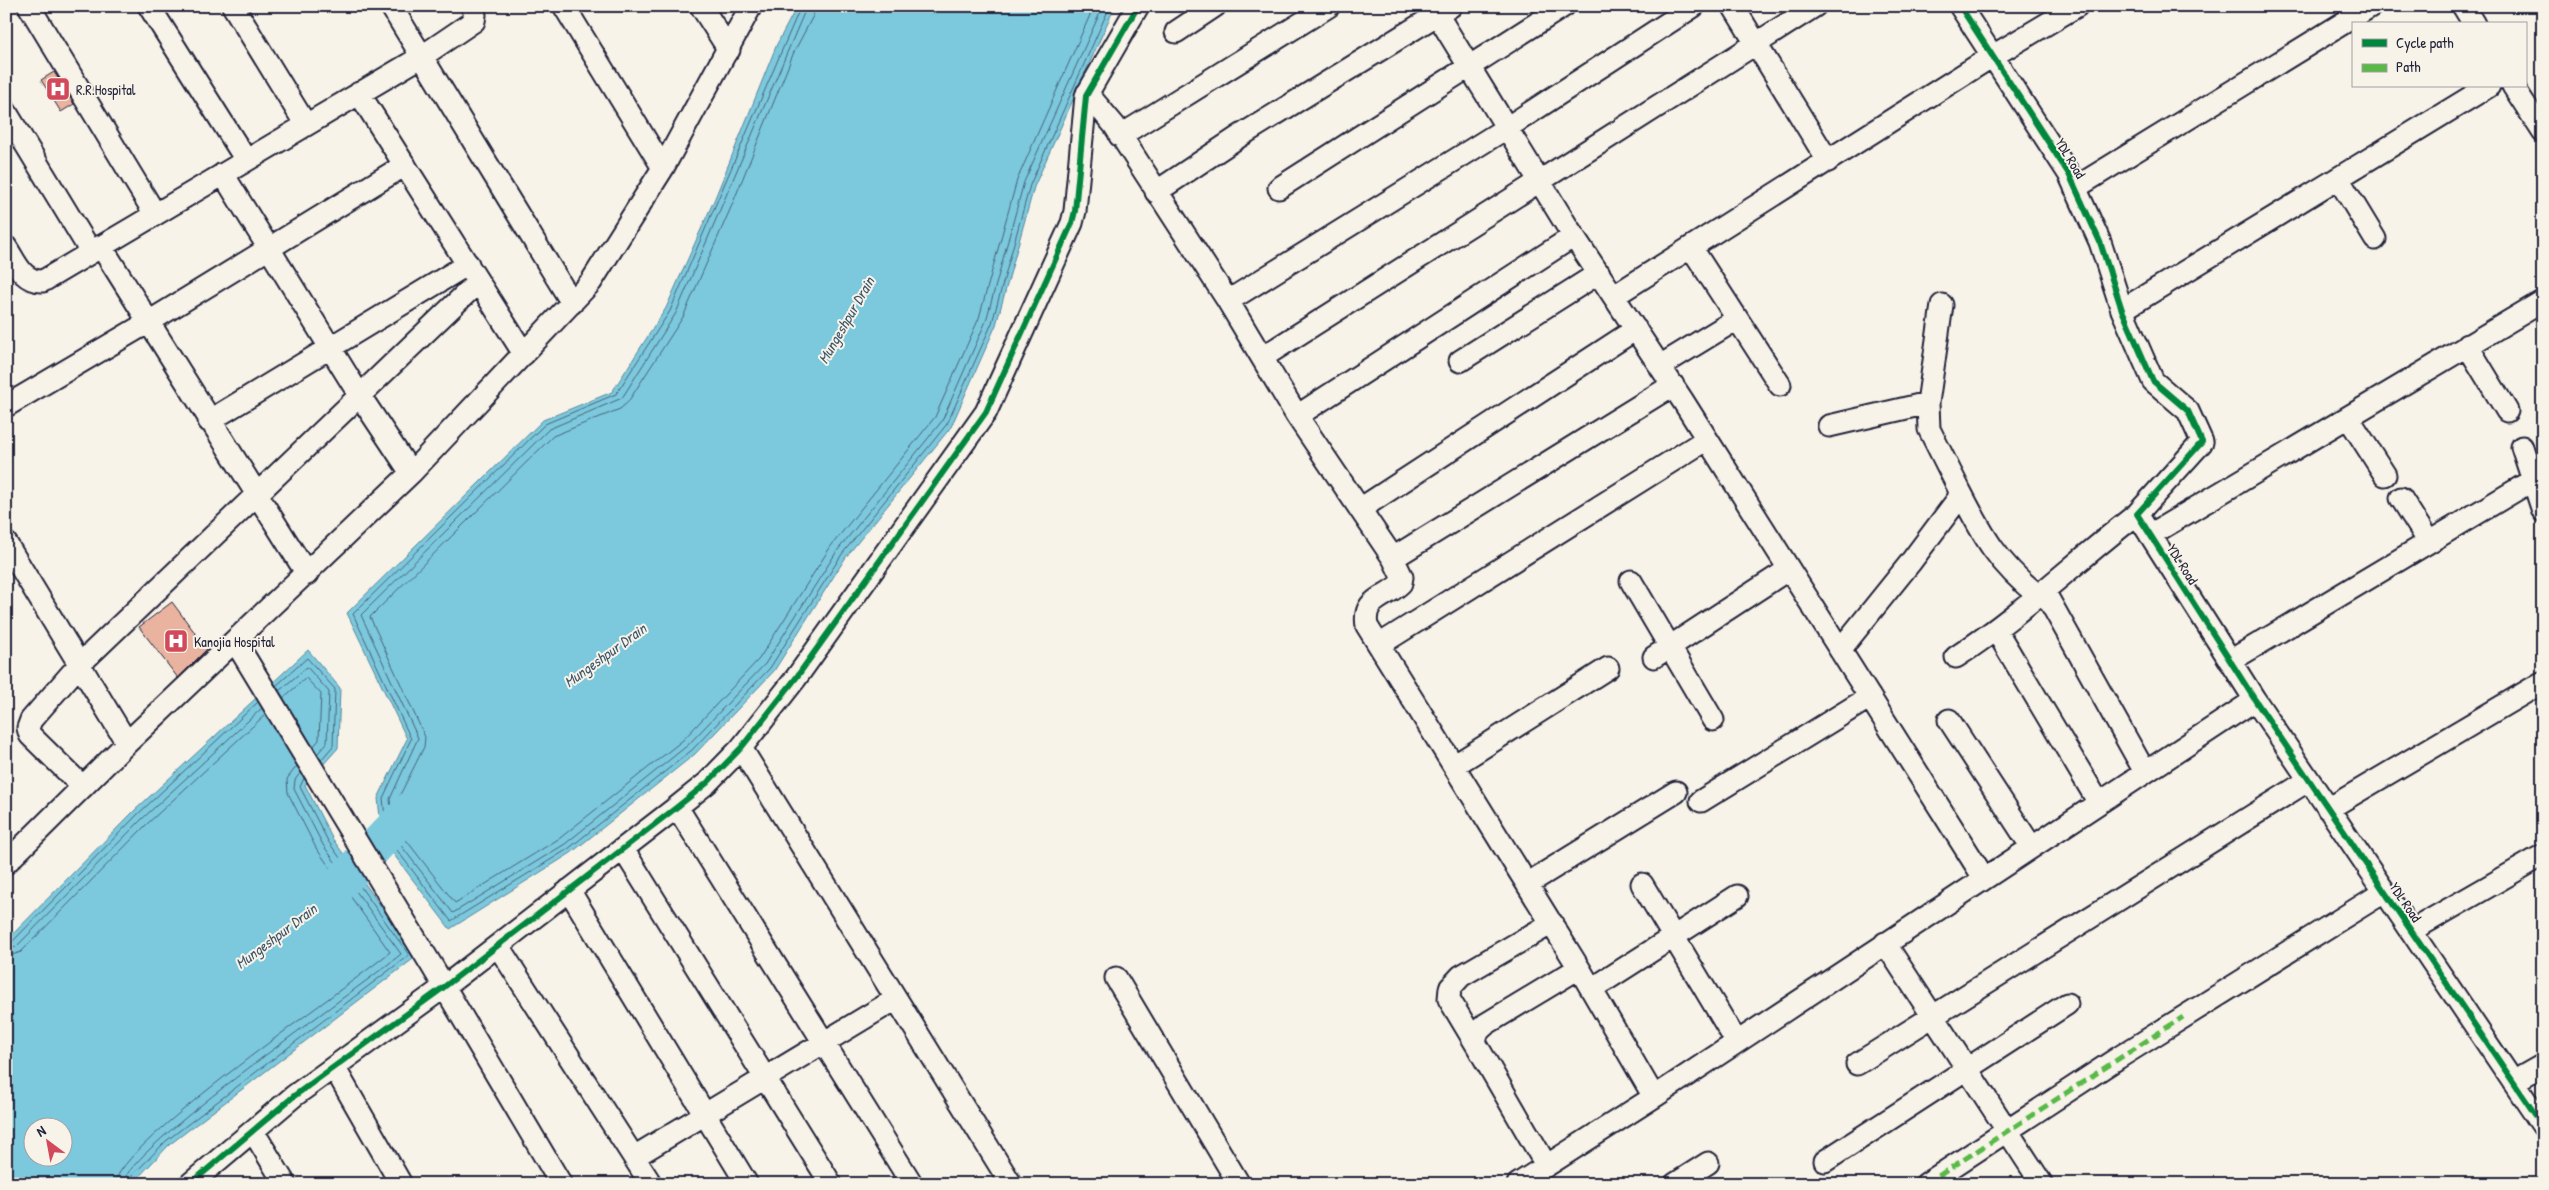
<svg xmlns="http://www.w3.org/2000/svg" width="2549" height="1190" font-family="'Patrick Hand',sans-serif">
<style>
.water{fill:#7cc8dc;stroke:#58869c;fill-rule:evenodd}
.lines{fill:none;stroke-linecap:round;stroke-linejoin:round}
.shore{stroke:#46647b;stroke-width:1}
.river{stroke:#7cc8dc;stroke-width:36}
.building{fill:#e9b39f;stroke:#22223b}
.minor-casing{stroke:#22223b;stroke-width:25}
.minor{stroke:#f7f3e8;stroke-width:21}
.quiet{stroke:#58b947;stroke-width:5;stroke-dasharray:10 5;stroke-linecap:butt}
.cycleway-casing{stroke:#f7f3e8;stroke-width:9}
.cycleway{stroke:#00873e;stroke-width:6}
.labels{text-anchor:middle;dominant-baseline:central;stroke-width:4;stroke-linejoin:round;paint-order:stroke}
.poi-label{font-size:14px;fill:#22223b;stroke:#f7f3e8;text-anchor:start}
.street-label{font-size:14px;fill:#22223b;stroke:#f7f3e8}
.water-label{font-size:15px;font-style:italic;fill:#3d546b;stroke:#f7f3e8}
</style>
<rect width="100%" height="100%" fill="#f7f3e8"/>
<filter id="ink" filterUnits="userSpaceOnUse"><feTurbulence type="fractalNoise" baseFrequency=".02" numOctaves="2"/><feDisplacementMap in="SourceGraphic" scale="10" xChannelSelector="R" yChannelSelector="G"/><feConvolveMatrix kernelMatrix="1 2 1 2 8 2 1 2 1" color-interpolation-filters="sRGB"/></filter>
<g filter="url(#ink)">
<path class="water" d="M797,6h318l-81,181 -38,138 -45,102 -105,130 -72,114 -79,83 -124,99 -121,76 -68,-90 -4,-41 29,-59 -60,-126 196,-193 69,-28 54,-84 49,-110 62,-154z
M308,650l32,38 -2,60 -33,37 27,53 85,118 -248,189 -37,39h-126v-243l128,-130zM32,1128h30v30h-30z"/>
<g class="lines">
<path class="shore" d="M801,6l-131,305 -54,83 -71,30 -192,190 58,125 -28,59 4,39 64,84 117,-72 124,-99 78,-82 72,-114 105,-130 45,-101 38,-138 80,-179
M807,6l-131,307 -54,85 -73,31 -188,186 57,123 -28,61 3,36 60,78 112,-69 123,-99 77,-81 72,-113 105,-130 44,-100 38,-139 79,-176
M815,6l-2,10 -19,36 -62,153 -49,112 -55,85 -8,7 -67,27 -183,181 55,120 -1,10 -27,54 3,31 55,71 105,-65 123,-98 76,-81 72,-113 104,-129 44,-99 38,-138 77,-174
M276,686l31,-28 28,31 -2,57 -12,14
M279,691l28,-24 22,25 -2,51 -10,11
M283,698l23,-20 15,16 -2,46 -6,7
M6,944l6,-2 126,-128 120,-112
M6,950l10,-3 126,-128 120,-111
M6,957l15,-5 126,-128 119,-110
M115,1184c1,-39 234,-197 275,-232l-74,-104 -28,-55 -1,-14 10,-13
M123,1184c1,-34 239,-197 278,-230l-78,-109 -29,-56 1,-9 6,-8
M129,1184l1,-6 36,-37 243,-186 -81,-114 -28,-54 4,-9"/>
<path class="river" d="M320,904l96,-100"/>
</g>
<path class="building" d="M54,72l20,32 -13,8 -20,-32z
M172,602l35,47 -29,29 -39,-51z"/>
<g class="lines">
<defs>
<path id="minor" d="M29,6l126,208
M149,6l97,154
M233,6l73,119
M391,6l181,297
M564,6l99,162
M701,6l28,44
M1432,6l135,220 116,175 301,477
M1733,6l95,155
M1960,6l109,168 31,68 22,68 31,71 35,30 14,31 -65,72 118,186 288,426
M2463,6l11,18
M1176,32l39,-26
M2513,86l30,46
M359,93l165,261
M1087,93l27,32 114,176 69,115 96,142 9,19 -1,6c-16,16 -39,15 -34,43l212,342 75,129
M6,112l85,140
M1120,136l209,-130
M223,174l137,222 51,77
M2338,178l37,61
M1279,188l285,-182
M2075,188l296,-182
M1156,192l84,-56 211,-130
M101,246l206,328
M6,247c10,15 16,35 37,34l378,-224 53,-36 1,-6 -3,-9
M1691,247l89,138
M1614,296l377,-239 86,-51
M1228,301l280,-174 186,-121
M2122,310l367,-224
M2467,345l40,66
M1263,357l552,-351
M1460,361l139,-88
M1660,366l77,-47
M6,406l141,-83 258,-158
M1297,416l277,-180
M2348,417l37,58
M209,421l259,-157
M1829,426l99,-23
M2522,447l21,64
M1960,491c23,45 38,73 79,105
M2401,498l28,44
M1360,509l276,-180
M2150,535l393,-234
M6,543l121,200
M1393,558l280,-173
M1631,581l82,139
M2044,591l101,181
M1996,630l103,173
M235,641l197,325 129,218
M1379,645l328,-206
M1840,650l70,-87 48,-64 2,-8 -31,-62 -1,-26 14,-98
M1654,657l135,-88
M1956,657c65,-42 120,-96 181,-143
M2230,661l313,-187
M1949,720l82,126
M741,748l270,436
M1455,765l153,-97
M83,787l-53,-52 -2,-7 3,-8 48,-55 399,-383
M1701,801l169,-104
M677,807l235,377
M2328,809l215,-127
M623,849l208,335
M6,863l121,-120 284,-270 180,-191 72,-114 88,-162
M1527,884l149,-92
M1642,884l94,157
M569,890l178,294
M2411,931l132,-76
M1885,943l157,241
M498,946l153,238
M1116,978l123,206
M1592,989l145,-93
M1476,1044l-27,-45 1,-11 11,-12 91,-53
M1857,1064l452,-284
M334,1067l67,117
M2513,1082l30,-17
M253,1131l32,53
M634,1157l262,-158
M1825,1161l242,-157
M1546,1165l-70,-121c-1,-10 2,-13 10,-20l93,-56
M190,1184l104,-88 150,-109 233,-180 30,-24 34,-35 55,-70 190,-266 86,-189 3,-12 11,-115 52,-90
M1518,1184l136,-87 601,-397
M1675,1184l33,-21
M1926,1184l192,-126 266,-166"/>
</defs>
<use href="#minor" class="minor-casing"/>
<use href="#minor" class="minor"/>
<path class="quiet" d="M1926,1184l257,-167"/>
<defs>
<path id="cycleway" d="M1960,6l109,168 31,68 22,68 31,71 35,30 14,31 -65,72 118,186 288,426
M190,1184l104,-88 150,-109 233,-180 30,-24 34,-35 55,-70 190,-266 86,-189 3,-12 11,-115 52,-90"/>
</defs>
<use href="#cycleway" class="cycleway-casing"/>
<use href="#cycleway" class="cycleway"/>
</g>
</g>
<defs>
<symbol id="hospital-square" viewBox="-11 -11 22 22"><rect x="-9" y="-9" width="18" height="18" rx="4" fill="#d1495b" stroke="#f7f3e8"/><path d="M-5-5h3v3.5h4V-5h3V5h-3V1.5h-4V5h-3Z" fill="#fff"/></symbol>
</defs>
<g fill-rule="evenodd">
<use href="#hospital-square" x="44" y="75" width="28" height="28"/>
<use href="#hospital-square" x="162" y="627" width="28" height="28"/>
</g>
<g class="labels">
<g class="poi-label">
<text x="76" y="89">R.R.Hospital</text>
<text x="194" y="641">Kanojia Hospital</text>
</g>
<g class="street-label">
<text transform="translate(2071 158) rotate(59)">YDL Road</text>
<text transform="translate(2183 564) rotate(58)">YDL Road</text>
<text transform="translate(2406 902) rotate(56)">YDL Road</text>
</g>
<g class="water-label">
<text transform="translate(846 320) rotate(-60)">Mungeshpur Drain</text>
<text transform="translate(605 655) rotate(-36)">Mungeshpur Drain</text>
<text transform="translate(276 936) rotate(-37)">Mungeshpur Drain</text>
</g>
</g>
<rect width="2549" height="1190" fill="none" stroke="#f7f3e8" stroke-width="25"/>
<rect x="12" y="12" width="2524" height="1165" fill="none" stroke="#22223b" stroke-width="2" filter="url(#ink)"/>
<rect x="2352" y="22" width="175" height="65" fill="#f7f3e8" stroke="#a29fa3"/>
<rect x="2362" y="39" width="25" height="8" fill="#00873e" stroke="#a29fa3"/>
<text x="2396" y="48" font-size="15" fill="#22223b">Cycle path</text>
<rect x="2362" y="64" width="25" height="8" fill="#58b947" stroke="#a29fa3"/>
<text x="2396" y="72" font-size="15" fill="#22223b">Path</text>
<g transform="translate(48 1142) rotate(328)"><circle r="24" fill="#f7f3e8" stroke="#a29fa3"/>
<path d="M0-4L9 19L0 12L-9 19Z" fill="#d1495b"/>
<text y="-8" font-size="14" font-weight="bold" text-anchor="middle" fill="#22223b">N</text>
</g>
</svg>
